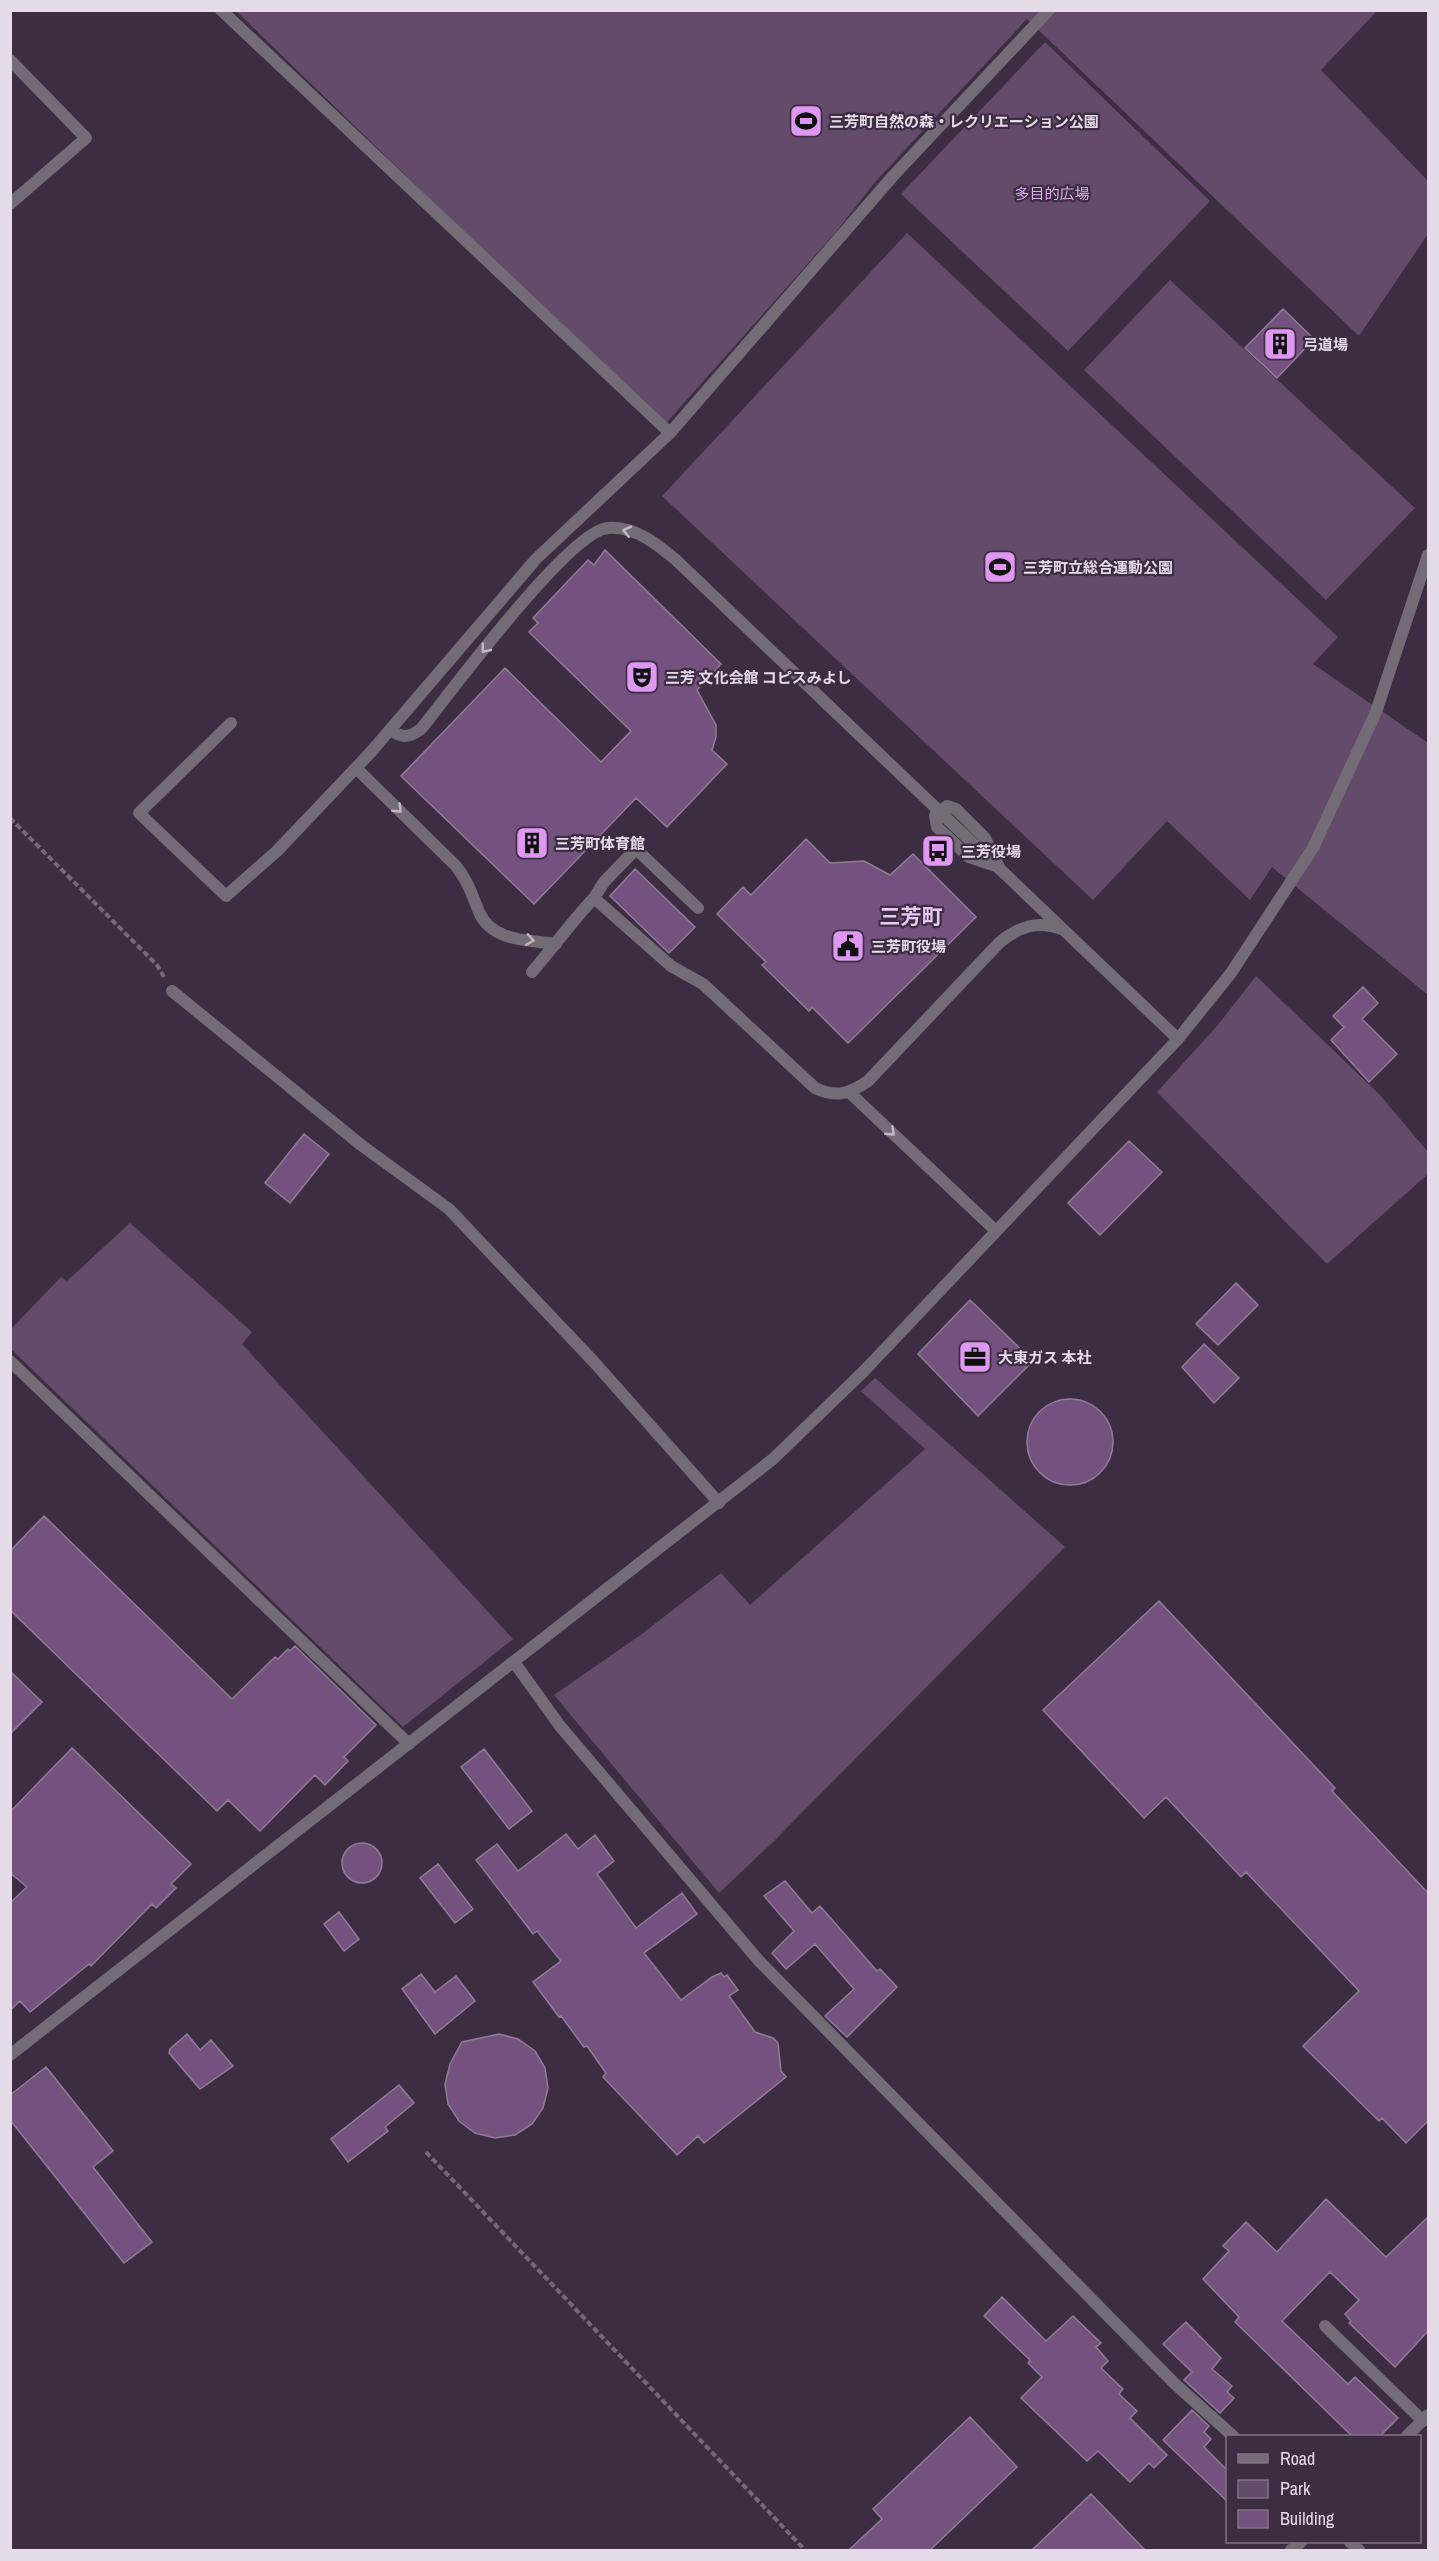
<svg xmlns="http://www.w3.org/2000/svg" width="1439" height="2561" font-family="'Archivo Narrow','Noto Sans JP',sans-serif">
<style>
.green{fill:#644b6b}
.building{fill:#75517f;stroke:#907d95;stroke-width:1.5}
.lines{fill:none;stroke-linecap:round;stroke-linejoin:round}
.path{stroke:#76687a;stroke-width:4;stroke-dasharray:6 3;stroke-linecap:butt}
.service{stroke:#736b75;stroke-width:12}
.minor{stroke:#736b75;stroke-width:12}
.tertiary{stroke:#736b75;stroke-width:12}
.oneway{stroke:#c3b9c5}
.labels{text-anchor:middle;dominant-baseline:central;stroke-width:4.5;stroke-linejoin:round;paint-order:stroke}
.poi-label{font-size:15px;font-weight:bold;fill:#e5dae7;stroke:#3d2d42;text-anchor:start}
.park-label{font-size:15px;fill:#e0a9ef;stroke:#3d2d42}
.district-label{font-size:21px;font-weight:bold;fill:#edc6f8;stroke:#3d2d42}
</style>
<rect width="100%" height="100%" fill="#3d2d42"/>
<path class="green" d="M236,11h1141l-56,59 107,111v53l-69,102 -332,-317 -151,162 -41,52 -168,189 -207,-194z
M1045,42l165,159 -142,150 -167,-157z
M907,233l431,404 -25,27 115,79v252l-156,-128 -22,33 -83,-79 -74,79 -431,-404z
M1170,280l245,228 -89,92 -242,-230z
M1256,976l123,118 49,58v22l-101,90 -170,-172 60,-66z
M130,1223l122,109 -10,12 271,295 -110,88 -392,-378v-20l50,-52 6,4z
M875,1378l190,169 -292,295 -54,51 -165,-198 85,-59 82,-63 29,32 175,-156 -64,-58z"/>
<path class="building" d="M1283,309l31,30 -37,39 -32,-30z
M605,550l116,114 -24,26 19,35v12l-4,13 15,14 -60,63 -31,-29 -102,106 -133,-128 104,-108 96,94 30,-31 -102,-99 9,-9 -5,-5 55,-58 6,5z
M806,839l24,24 34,-2 26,14 23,-21 63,63 -128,126 -36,-36 -3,4 -47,-46 4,-3 -49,-48 26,-27 8,8z
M635,869l60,58 -26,26 -59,-57z
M1363,987l15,16 -16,16 35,35 -28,28 -38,-42 13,-13 -11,-11z
M304,1134l25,20 -39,49 -25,-20z
M1129,1141l33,31 -62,63 -32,-32z
M1236,1283l22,22 -40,40 -22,-21z
M970,1300l63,61 -55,55 -60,-62z
M1204,1344l35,34 -25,25 -32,-36z
M1027 1442a43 43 0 1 1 86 0a43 43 0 1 1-86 0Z
M44,1516l188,183 43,-42 3,2 10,-10 2,2 5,-5 81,79 -32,32 4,4 -23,24 -10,-10 -55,56 -32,-31 -11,11 -207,-201v-59z
M1159,1601l176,187 -3,3 96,102v228l-22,22 -24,-25 -3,3 -76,-75 56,-55 -113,-119 -5,5 -75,-80 -22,21 -101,-108z
M10,1671l32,31 -32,32z
M72,1748l119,116 -20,20 5,4 -20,20 -4,-4 -61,62 -2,-2 -59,48 -10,-11 -10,9v-107l17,-16 -17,-14v-61z
M484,1749l48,62 -23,18 -48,-62z
M566,1834l12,15 17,-14 19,26 -17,13 39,54 46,-35 15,21 -53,39 37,47 31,-23 9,-4 3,4 3,-2 11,15 -9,6 26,36 18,6 5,5 3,28 5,6 -82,66 -6,-7 -21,19 -74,-78 3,-4 -19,-27 -3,1 -23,-31 -2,1 -26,-35 28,-21 -24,-30 -4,3 -57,-74 21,-16 21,27z
M342 1863a20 20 0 1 1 40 0a20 20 0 1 1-40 0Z
M438,1864l35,45 -18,14 -35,-45z
M785,1881l27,32 8,-7 57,65 3,-2 17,18 -50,50 -22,-21 29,-27 -39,-45 -29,25 -14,-16 22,-22 -30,-35z
M339,1912l20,27 -15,12 -20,-27z
M421,1974l14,18 21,-16 19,25 -40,33 -33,-45z
M187,2034l13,16 11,-10 22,26 -33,23 -31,-36 1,-4z
M499,2034l19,5 17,12 10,17 3,20 -5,20 -11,16 -17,11 -20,3 -20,-5 -16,-12 -11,-17 -3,-20 5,-20 12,-22z
M46,2067l67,84 -20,16 59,75 -28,21 -114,-143v-25z
M399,2085l15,18 -29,24 3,4 -40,31 -17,-23z
M1326,2199l60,58 42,-40v114l-33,36 -46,-44 2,-2 -6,-7 14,-14 -29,-28 -48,49 66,63 7,-7 43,41 -18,18h-28l-117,-114 4,-5 -36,-38 26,-28 -6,-5 23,-24 31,30z
M1002,2297l44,44 27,-25 28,27 -5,4 12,14 -7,7 22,21 -4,5 18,17 -7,7 37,37 -13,13 -5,-5 -19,19 -32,-31 -11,10 -66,-63 21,-21 -14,-14 2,-3 -46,-44z
M1186,2322l35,36 -9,11 20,17 -5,6 7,6 -14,15 -36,-33 8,-8 -29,-28z
M1192,2410l17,16 -5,6 7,7 -7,8 23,23v31l-64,-61z
M970,2417l47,50 -87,83h-81l33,-31 -9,-10z
M1091,2494l54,56h-113z"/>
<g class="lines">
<path class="path" d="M10,818l147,147 7,12
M426,2152l379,398"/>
<path class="service" d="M231,723l-92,90 87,83 51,-45 94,-99
M390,730c12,8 19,8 31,-1 30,-37 148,-198 187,-201 27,-2 49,16 68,32l502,479
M356,768l100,98c12,15 16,29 23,46 13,30 50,28 77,32
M947,806l9,3 29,29 14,29 -30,-10 -32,-30 -2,-12z
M594,898l10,-16 32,-33 62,59
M532,972c21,-24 40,-51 62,-74l77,68 32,18 112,104c21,10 34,6 53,-7l132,-139c19,-15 37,-22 61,-13
M172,991l189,154 88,64 145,153 125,141
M849,1092l147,139
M1325,2326l98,95"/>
<path class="minor" d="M221,10l449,423
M10,60l76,78 -76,66
M371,752l165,-193 134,-126 223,-257 156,-166
M10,1361l399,383
M514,1662l46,64 200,236 415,422 58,52"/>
<path class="tertiary" d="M10,2055l763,-596 91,-88 314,-332 53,-66 82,-125 63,-136 52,-157
M1407,2436l21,-21
M1350,2542l9,8
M1291,2550l10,-8"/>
</g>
<defs><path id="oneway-chevron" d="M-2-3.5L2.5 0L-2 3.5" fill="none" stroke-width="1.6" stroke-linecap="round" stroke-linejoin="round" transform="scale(1.5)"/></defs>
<g class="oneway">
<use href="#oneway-chevron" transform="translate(627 531) rotate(-167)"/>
<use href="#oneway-chevron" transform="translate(485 649) rotate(129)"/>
<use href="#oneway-chevron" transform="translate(398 809) rotate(44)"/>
<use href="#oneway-chevron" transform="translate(530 940) rotate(8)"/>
<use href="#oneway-chevron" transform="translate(891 1132) rotate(43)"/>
</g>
<defs>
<symbol id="stadium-square" viewBox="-11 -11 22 22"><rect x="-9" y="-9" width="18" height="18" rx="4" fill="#df98f2" stroke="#3d2d42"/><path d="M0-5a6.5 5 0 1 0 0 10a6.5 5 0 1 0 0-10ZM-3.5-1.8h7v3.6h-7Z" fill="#111"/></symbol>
<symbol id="building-square" viewBox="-11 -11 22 22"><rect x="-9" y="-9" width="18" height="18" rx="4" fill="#df98f2" stroke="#3d2d42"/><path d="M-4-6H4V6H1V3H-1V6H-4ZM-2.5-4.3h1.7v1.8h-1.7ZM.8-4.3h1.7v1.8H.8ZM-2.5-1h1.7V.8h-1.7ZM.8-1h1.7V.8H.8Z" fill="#111"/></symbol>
<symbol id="theatre-square" viewBox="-11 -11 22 22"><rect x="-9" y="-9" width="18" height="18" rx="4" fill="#df98f2" stroke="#3d2d42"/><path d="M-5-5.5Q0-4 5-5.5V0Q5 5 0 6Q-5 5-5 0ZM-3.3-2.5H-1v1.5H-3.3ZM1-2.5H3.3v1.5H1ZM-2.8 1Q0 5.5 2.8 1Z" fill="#111"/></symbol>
<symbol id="bus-square" viewBox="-11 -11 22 22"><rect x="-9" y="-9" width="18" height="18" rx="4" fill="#df98f2" stroke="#3d2d42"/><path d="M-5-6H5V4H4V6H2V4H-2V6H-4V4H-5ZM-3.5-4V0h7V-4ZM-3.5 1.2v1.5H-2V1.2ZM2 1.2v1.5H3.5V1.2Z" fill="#111"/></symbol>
<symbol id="civic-square" viewBox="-11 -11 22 22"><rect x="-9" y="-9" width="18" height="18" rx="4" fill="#df98f2" stroke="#3d2d42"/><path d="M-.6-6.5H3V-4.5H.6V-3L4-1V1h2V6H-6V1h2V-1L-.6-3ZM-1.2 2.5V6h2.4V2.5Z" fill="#111"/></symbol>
<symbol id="office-square" viewBox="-11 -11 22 22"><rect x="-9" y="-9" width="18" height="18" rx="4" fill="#df98f2" stroke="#3d2d42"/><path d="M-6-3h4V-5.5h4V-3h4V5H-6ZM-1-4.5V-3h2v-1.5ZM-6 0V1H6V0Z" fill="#111"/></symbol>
</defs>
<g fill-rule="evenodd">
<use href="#stadium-square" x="787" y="102" width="38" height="38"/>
<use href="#building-square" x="1261" y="325" width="38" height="38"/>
<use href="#stadium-square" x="981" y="548" width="38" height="38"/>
<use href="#theatre-square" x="623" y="658" width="38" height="38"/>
<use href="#building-square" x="513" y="824" width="38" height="38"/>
<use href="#bus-square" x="919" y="832" width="38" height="38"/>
<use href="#civic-square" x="829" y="927" width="38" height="38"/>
<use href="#office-square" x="956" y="1338" width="38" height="38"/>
</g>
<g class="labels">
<g class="poi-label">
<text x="829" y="121">三芳町自然の森・レクリエーション公園</text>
<text x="1303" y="344">弓道場</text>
<text x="1023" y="567">三芳町立総合運動公園</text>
<text x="665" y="677">三芳 文化会館 コピスみよし</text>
<text x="555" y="843">三芳町体育館</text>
<text x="961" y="851">三芳役場</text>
<text x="871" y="946">三芳町役場</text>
<text x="998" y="1357">大東ガス 本社</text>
</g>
<g class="park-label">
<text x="1052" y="193">多目的広場</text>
</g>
<g class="district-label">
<text x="911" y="916">三芳町</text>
</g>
</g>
<rect width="1439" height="2561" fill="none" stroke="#e5dae7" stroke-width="24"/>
<rect x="1226" y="2435" width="195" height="108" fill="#3d2d42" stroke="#807284" stroke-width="1.5"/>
<rect x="1238" y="2454" width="30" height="9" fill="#736b75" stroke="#807284" stroke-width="1.5"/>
<text x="1280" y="2465" font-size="18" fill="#e5dae7">Road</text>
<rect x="1238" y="2480" width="30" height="18" fill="#644b6b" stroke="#807284" stroke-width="1.5"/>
<text x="1280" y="2495" font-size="18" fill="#e5dae7">Park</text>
<rect x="1238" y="2510" width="30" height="18" fill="#75517f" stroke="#807284" stroke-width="1.5"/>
<text x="1280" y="2525" font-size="18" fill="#e5dae7">Building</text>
</svg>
